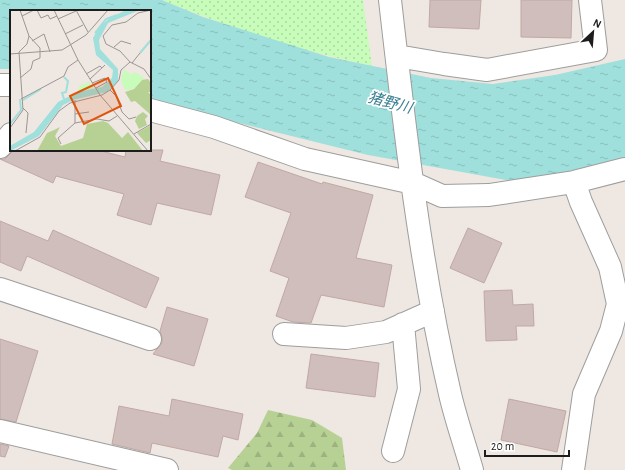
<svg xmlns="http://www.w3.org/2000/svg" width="625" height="470" font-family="'Alegreya Sans','Noto Sans JP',sans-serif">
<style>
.forest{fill:url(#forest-firs)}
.park{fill:url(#park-dots)}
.water{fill:url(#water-ripples)}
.building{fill:#cfbebb;stroke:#c1a8a3}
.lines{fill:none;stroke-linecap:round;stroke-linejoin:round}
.minor-casing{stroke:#9e9e9e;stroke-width:24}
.minor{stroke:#fff;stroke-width:22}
.labels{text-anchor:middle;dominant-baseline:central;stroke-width:3.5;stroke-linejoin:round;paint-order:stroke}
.water-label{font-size:15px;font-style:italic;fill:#3a7f92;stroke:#fff}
.inset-river{fill:none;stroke:#9fdfdc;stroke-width:2}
.inset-road{fill:none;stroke:#9b9693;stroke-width:1}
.view{fill:#de560d;fill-opacity:0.15;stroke:#de560d;stroke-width:2}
.inset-edge{fill:none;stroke:#1d1d1d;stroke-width:2}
</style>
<defs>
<pattern id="forest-firs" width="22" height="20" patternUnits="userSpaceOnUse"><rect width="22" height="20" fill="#b7d194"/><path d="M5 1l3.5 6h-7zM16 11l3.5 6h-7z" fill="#9db37f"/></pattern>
<pattern id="park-dots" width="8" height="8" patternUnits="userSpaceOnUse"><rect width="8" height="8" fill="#c8fcbb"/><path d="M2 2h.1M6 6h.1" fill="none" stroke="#abd8a0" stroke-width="1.8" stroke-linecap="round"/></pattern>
<pattern id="water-ripples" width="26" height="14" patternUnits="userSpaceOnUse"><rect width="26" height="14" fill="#9fdfdc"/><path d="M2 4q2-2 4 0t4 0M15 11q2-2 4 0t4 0" fill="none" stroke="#88bfbc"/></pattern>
</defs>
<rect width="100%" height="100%" fill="#efe7e2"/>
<path class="forest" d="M268,410l44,10 30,18 4,32h-114l-4,-2 29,-35z"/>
<path class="park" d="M162,0h201l9,66c-72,-15 -143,-38 -210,-66z"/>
<path class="water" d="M0,0h162l41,17 126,40 102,21 62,6 62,-9 70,-16v98l-103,26 -154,-28 -218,-54v-90h-139v58h-11z"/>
<path class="building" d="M430,0h51l-2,29 -50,-2z
M521,0h51l-1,38 -50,-1z
M14,150h83l28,7 1,-7h37l-3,11 60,14 -9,40 -54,-12 -6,22 -34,-10 7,-21 -68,-18 -3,7 -53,-24h5z
M258,162l64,22 1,-2 50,13 -17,63 36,7 -8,42 -63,-12 -10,28 -18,-1 -17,-6 13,-38 -19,-7 21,-58 -46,-16z
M0,221l48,20 5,-11 106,48 -13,30 -119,-52 -6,15 -21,-9z
M468,228l34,15 -18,40 -34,-15z
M512,290l1,15 20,-1 1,22h-18l1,14 -31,1 -2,-50z
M167,307l41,12 -14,47 -41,-12 9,-11v-6l-2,-6z
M0,339l38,12 -22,71 -16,-3z
M311,354l68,9 -4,34 -69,-9z
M172,399l71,15 -5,26 -15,-4 -5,21 -66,-14 -2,10 -38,-9 7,-38 50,10z
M509,399l57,12 -9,41 -56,-12z
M0,444l9,2 -4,11 -5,-1z"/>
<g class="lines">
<defs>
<path id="minor" d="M390,0c15,132 30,265 60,394 6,26 15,51 22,76
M397,56l47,8 43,6 109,-20 -6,-50
M0,85h11
M150,110l64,17 91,32 108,24 29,13 47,-1 85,-13 51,-13
M0,147l11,-13
M0,289l150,50
M284,334l62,4 40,-6 47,-21
M0,431l167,39
M393,451l16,-62 -6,-65
M573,470l11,-76 27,-63 7,-27 -8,-37 -29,-65 -7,-20"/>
</defs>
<use href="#minor" class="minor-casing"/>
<use href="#minor" class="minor"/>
</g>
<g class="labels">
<g class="water-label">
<text transform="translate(390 103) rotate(15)">猪野川</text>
</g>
</g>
<g transform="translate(10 10)">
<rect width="141" height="141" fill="#efe7e2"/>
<path d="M138,69l3,4v9h-3l3,3v20l-16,-14 -4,1 -6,-10 9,-3 7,-9zM133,102l5,4 -3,3 2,6 -8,4 -4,-8 2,-5zM93,111l5,2 14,15 6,-6 15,19h-106l10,-18 7,-3 6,-3 -5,9 6,10 22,-8 4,-14zM141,115v15l-5,3 -9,-10z" fill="#b7d194"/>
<path d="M114,59l7,6 4,-3 9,6 -10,11 -9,1 -4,-10zM79,72l5,7 -16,3 1,-6z" fill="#c8fcbb"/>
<path d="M116,0h14l-32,13 -9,17 1,9 18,20v12l-11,11 -34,8 -10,5 -24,31 -29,15v-5l24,-14 24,-30 20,-10 24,-5 10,-9 1,-8 -17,-15 -3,-17 6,-11 11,-9z" fill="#9fdfdc"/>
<path class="inset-river" d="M85,23l11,-14 11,-4M130,43l11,-13M54,89l-2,-6 4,-1 2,-11 -4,-4M13,90l18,-11M0,114l11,-14 -1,-11"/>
<path class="inset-road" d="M27,0l4,8 7,-3 2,4 7,-3M44,0l24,50 22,35 48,56M66,0l12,22M141,0l-13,3 -12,9 -14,3 -9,11 3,8 14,7 10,11 14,7 7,10M12,6l12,-6M48,9l18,-8M55,24l18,-9M22,31l12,-7 6,18M104,37l7,-6 10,3M0,44l52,-4 24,-15 22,-25M122,53l8,-10M76,64l14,-8 2,2M10,68l11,-9 2,-8 7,-3v-10l-11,-12M80,69l15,-14M82,73l13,-5 2,4 -11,6M100,80l6,6 6,16 7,7 7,-2M11,89l43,-23 4,-9 10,-7M65,90v23M13,98l5,5 -2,20M65,104l14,-2M0,118l13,-18 -4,-58 8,-8 2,-8 -9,-26M124,124l17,-10M51,134l-3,-6 17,-15 22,-4 12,2 8,-5M5,141l25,-14 19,-26 11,-8 32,-8 8,-5 9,-10 2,-10 9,-8"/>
<path class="view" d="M98,68l13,28 -37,18 -14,-28z"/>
<rect width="141" height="141" class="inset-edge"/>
</g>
<g transform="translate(593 32) rotate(26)" stroke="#ffffff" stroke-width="3" paint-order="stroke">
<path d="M0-3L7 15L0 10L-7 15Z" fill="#1d1d1d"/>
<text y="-6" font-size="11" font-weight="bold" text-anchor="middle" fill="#1d1d1d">N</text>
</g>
<path d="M485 450v6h84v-6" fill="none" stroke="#1d1d1d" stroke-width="2"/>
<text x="491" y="450" font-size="12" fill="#1d1d1d" stroke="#ffffff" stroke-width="3" paint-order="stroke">20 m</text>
</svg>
